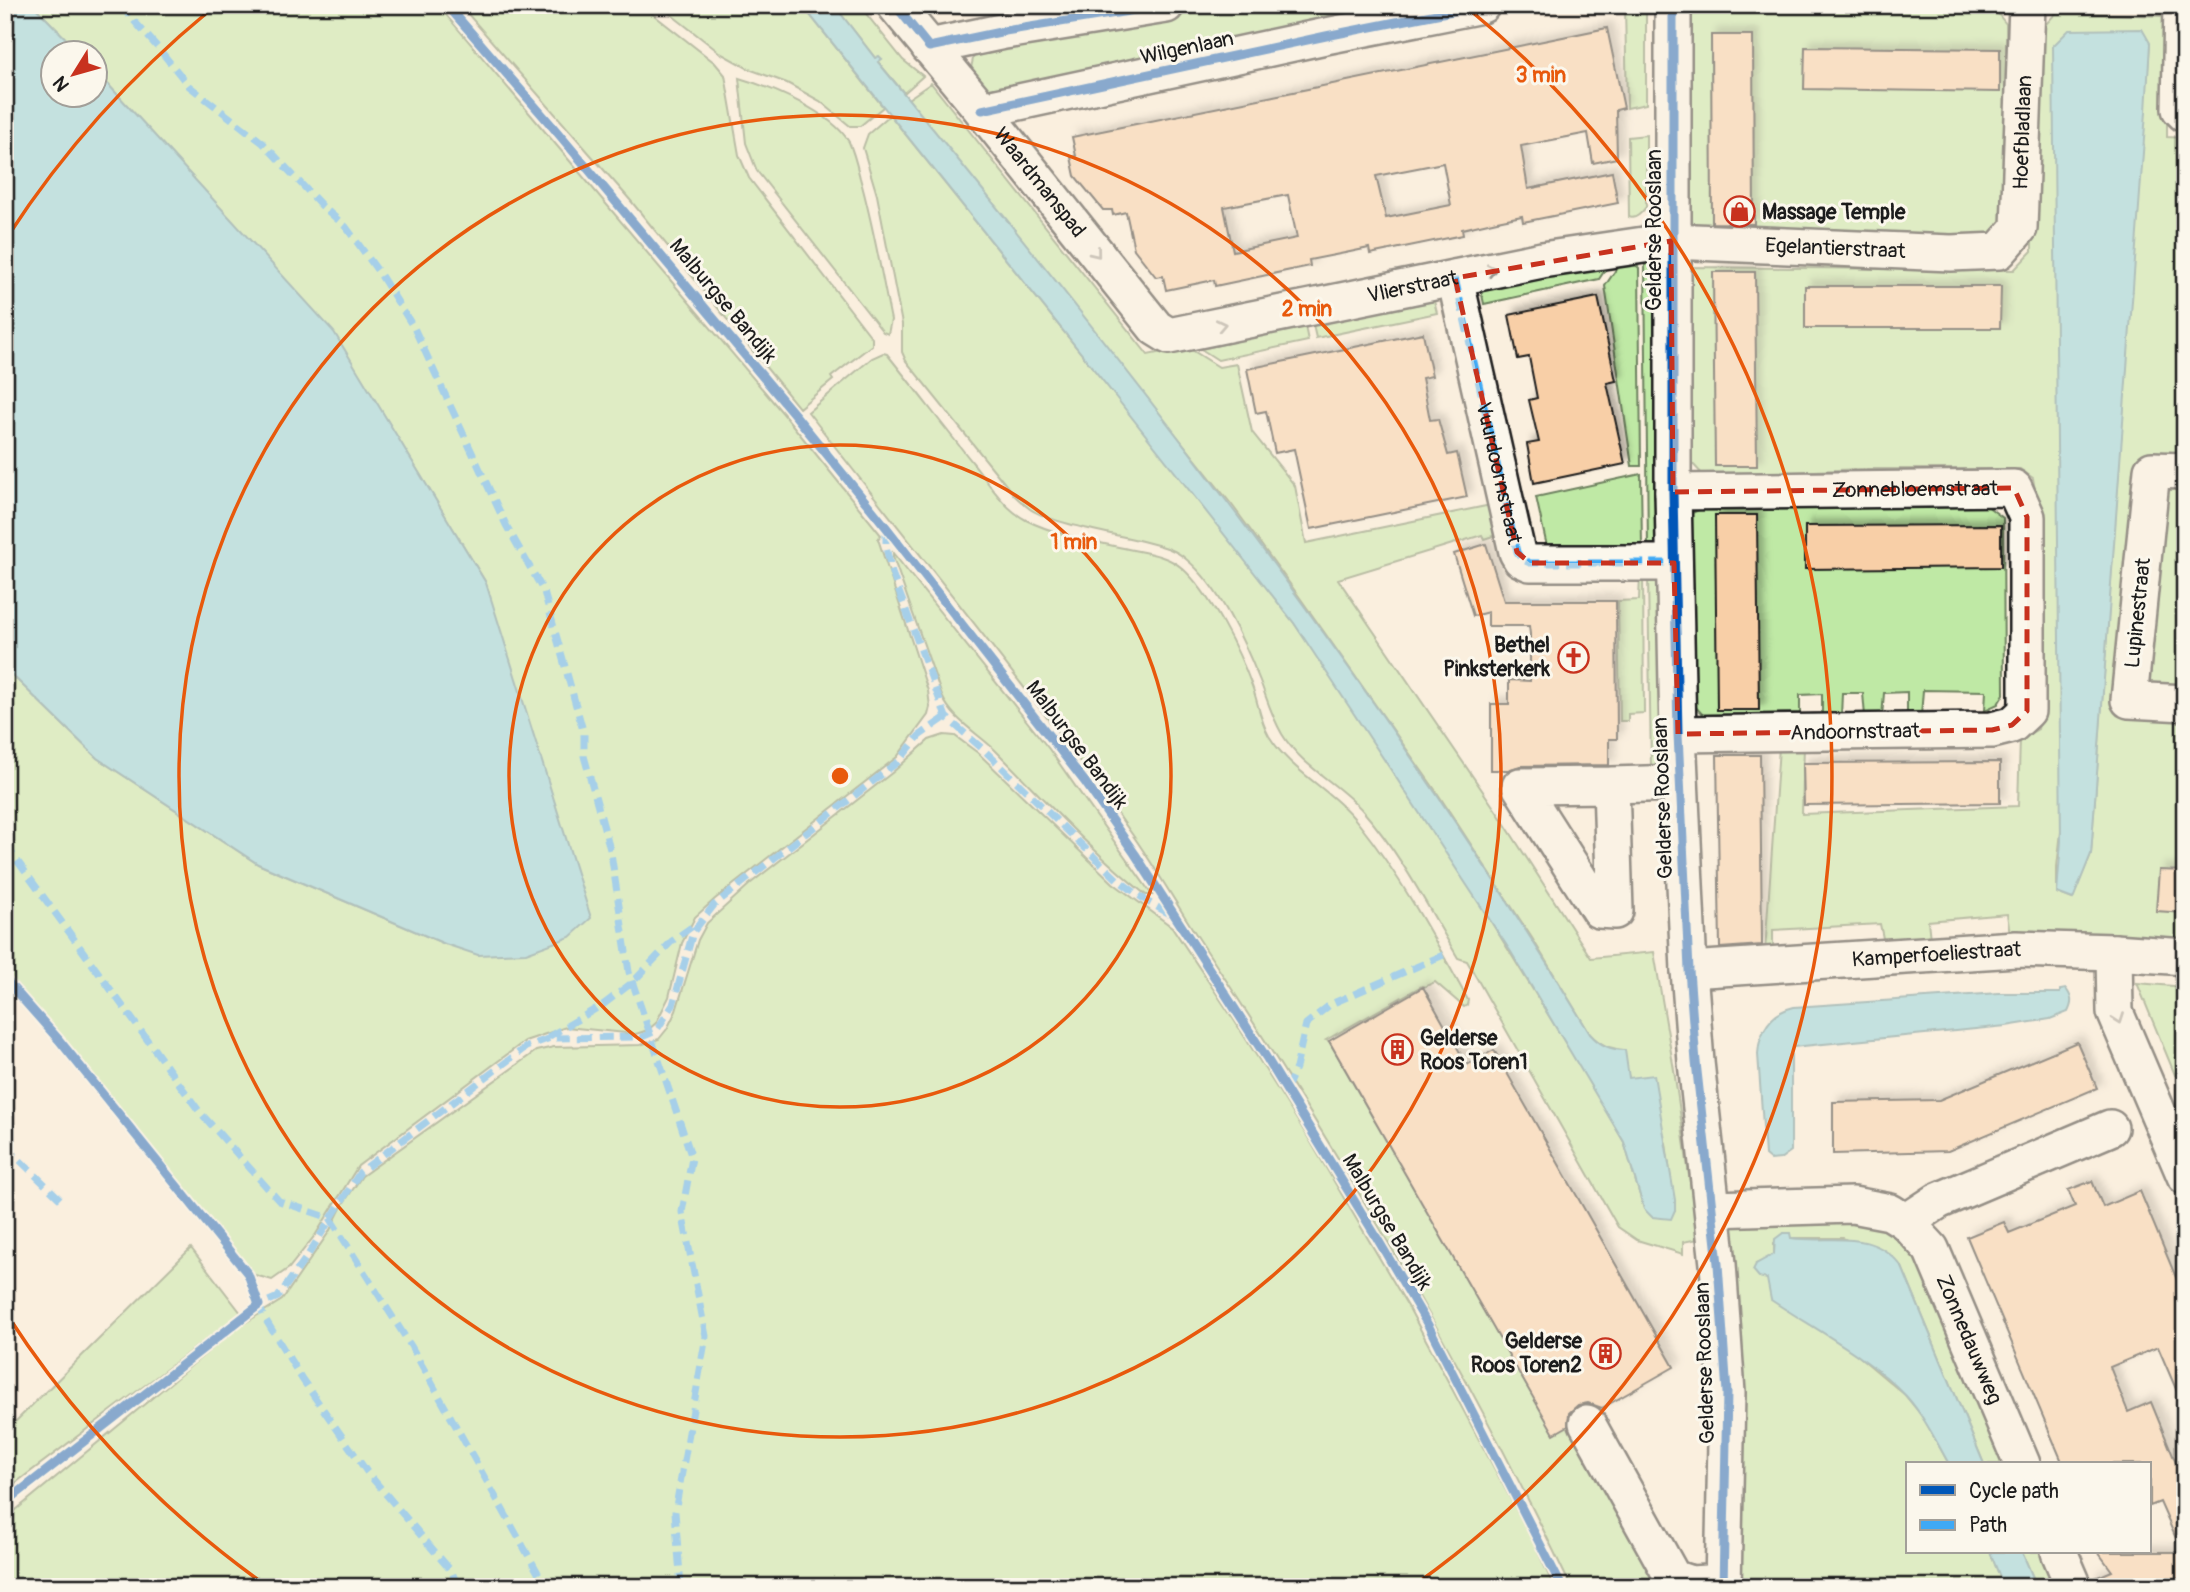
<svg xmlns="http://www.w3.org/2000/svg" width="2190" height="1592" font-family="Pangolin,sans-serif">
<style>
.green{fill:#bfe9a5;stroke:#6e8260;stroke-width:2;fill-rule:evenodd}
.water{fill:#83d1e0;stroke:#5a8992;stroke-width:2}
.building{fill:#f8cfa7;stroke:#1c1c1c;stroke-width:2;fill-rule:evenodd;filter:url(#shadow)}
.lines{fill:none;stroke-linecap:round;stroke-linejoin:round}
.minor-casing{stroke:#1c1c1c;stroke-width:40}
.minor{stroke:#fbf7ec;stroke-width:35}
.quiet{stroke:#3fa9f5;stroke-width:7;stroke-dasharray:14 7;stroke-linecap:butt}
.cycleway-casing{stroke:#fbf7ec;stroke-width:13}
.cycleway{stroke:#0057b8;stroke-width:9}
.oneway{stroke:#97948e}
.marked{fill:none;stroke:#c8321e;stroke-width:5;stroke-dasharray:14 9;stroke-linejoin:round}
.ring{fill:none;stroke:#e8590c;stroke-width:3.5}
.labels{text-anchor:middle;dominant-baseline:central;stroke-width:6;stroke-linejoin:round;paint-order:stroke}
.street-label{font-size:21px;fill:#1c1c1c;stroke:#fbf7ec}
.poi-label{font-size:21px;font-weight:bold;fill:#1c1c1c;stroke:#fbf7ec;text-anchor:start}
.centre{fill:#e8590c;stroke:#fbf7ec;stroke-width:3.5}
.ring-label{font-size:21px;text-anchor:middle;font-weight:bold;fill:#e8590c;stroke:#fbf7ec;stroke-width:6;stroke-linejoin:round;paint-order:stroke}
</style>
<defs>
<filter id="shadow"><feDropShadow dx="6" dy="-6" stdDeviation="3.5" flood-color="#0004"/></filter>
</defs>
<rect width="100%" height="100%" fill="#faefde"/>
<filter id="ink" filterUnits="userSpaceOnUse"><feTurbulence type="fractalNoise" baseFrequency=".0143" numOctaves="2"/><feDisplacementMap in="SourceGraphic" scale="14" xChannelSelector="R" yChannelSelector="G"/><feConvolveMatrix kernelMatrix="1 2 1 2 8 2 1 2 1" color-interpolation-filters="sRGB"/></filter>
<g filter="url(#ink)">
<path class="green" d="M33,5h405l348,412 95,118 -3,4 50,152 2,16 -2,8 -31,42 -182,142 -20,18 -13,26 -13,54 -13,26 -8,7 -12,4 -70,-7 -41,14 -167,125 -42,68 -27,34 -17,12 -17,-5 -5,-5 -204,-252 -41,-47v-303l92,90 161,106 187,80 41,-361 -152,-250 -239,-263 -1,-18h-15z
M460,5h181l74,58 10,12 14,80 10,23 123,160v7l-41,32 2,3 -34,28 -168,-207z
M659,5h143l81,102 -23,19h-10l-30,-25 -33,-18 -38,-14 -29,-16z
M834,5h25l44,55 20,16 -19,17 -26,-31 3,-3h-5z
M1226,5h210l-447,89 -19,-21 4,-19 14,-10z
M1625,5h20l1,3v96l-19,4z
M1687,5h304l15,19v198l-6,7 -12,6 -289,-3 -9,-4z
M2057,12l105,4 5,15v106l18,1v315l-26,-1 -11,13 -19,243 56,3v232l-175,-9 -3,-20 -79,7 2,18 -46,4 -4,-19 -107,6v21l-8,1 14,-205 25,-1 -2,68 216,-8 2,-67 18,-10 6,-33 -7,-193 -4,-25 -13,-9h-161l-155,7 -13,-14 -2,-195 325,3 18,-19 1,-213zM2150,43l-59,811 -19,45 -15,-6v-26z
M739,78c31,9 93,34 110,64 5,11 8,24 11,36 13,46 21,94 31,142l-3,14 -5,-2 -126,-161 -11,-28z
M931,83l217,272 39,-8 32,20 18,-3 15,68 43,54 11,57 185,-38 8,29 -15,5 -2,-4 -144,44 161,236 92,143 63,-6 20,118 24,169 -15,3v12l-46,-14 -19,-13 -151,-266 -9,-3c-29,-49 -57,-104 -95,-147 -25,-28 -61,-44 -81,-77 -10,-17 -15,-35 -22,-53 -16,-40 -40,-94 -74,-122 -12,-11 -28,-14 -44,-18 -28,-7 -89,-17 -112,-32 -5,-4 -11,-9 -16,-14l-108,-134 -4,-9v-28l-25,-129 -14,-47 5,-14 22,-19 284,354 120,154 27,39 144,217 122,199 37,64 20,67 31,1 -9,-67 -37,-64 -6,-29c-14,-2 -23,-5 -33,-16l-58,-96 -96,-147 -138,-196 -66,-90 -324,-406z
M1646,135v72c-4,5 -10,13 -17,10l-1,-80z
M1631,260l8,8 2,198h-9l-27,-180 16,-24z
M1655,261l3,288h-10l-3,-287z
M1609,264l-10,15 -115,25 -3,-14z
M1434,301l3,12 -121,25 -3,-13 47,-10 17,-12 8,8z
M1305,326l3,15 -90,19 -17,-11z
M883,353l4,1c29,36 57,73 86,109 15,19 31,46 53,57 29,15 71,22 102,29 19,4 39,6 54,19 28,25 57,82 70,118 6,16 8,34 17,50 23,37 64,54 90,88 43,54 76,116 109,176l-1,5 -3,2 -29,-25 -11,5 -2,-1 -96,54 3,1 45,79 161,220 134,247h-98c-107,-225 -235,-441 -372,-648 -22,-34 -42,-69 -65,-102 -102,-146 -217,-284 -326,-425l64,-54z
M1641,474l1,75 -94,2 -12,-54z
M2153,481l32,1v207l-48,-1z
M1987,506l16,12 1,176 -6,10 -13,6 1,-19 -63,-1 -2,26 -14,-1v-23l-23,1 -2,24 -17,-1 -2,-23h-21l-1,24 -19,-1v-22l-22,1v18l-97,2 -10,-11 -1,-191 9,-4z
M893,553l156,196 103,146h-6c-55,-44 -102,-96 -152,-146 -18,-17 -42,-30 -52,-53l-49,-139z
M1640,575h3l1,138 -16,1v7h-8l-2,-120 21,-1z
M1648,575h11l2,192 -10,1z
M944,735l11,1 23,17 135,130 59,44 62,93 72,114 103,174 125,235 20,44h-1549v-68l232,-191 45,-28 47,-68 14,-28 19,-28 174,-125 18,-4 86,-2 19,-6 8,-10 9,-18 22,-71 9,-17 44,-40 142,-111 36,-32z
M2137,983l48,4v84l-10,4z
M1855,1217l39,15 27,25 91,207h-28l-82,-197 -59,-29h-52l-17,5v11l-4,4 -14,6 11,15 138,116 18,22 26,47h-41v88h82l14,35h-265l-10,-349 3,-13z
M191,1248l50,65 -231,174v-60z
M2022,1552h26l15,35h-26z"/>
<path class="water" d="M5,5h28l46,47h-27v42h42l1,-24 239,262 152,251 105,335 -21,19 -44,16 -48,2 -33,-11 -187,-80 -161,-106 -92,-90z
M802,5h32l41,53 4,-2 3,3 -4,3c256,310 504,627 712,972 10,11 20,16 35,16l4,28 25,-3 21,125v10l-4,9 -19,-2 -8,-8 -20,-67 -113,-190 -217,-329 -213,-270z
M2142,29l8,14 -4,69 -55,742 -18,45 -16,-6 4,-52 -8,-795 16,-16z
M2066,989c6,8 7,13 2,23l-18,7 -44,7 -213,21 -2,5v99l-11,8 -9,1 -6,-5 -7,-101c1,-22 13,-42 36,-47l205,-14h61v-3z
M1783,1233h7l1,5c41,6 81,-11 111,29l82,197h-35c-13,-23 -25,-48 -43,-68 -34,-37 -93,-68 -135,-96l-4,-21 -8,-2 -6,-7 3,-6 18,-10 1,-15z
M1990,1552h32l15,35h-33z"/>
<path class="building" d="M1607,28l17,80 -8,2 1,48 -24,5 -5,-30 -67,13 7,43 84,-17 6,31 -95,19 -1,-6 -25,5 -35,8 1,6 -93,19 -1,-6 -24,5 -36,7 1,6 -95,20 -1,-6 -48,10 -3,-14 -7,1 -22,-28 -8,-37 -13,3 -1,-5h-9l-28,-34 -4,-19 5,-1 -4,-19zM1443,163l8,42 -65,13 -10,-42zM1288,195l9,43 -64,13 -9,-44z
M1711,35h42l1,189 -42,-1z
M1805,47l195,2v43l-196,-3z
M1713,272h42l2,194h-42z
M1805,286h196l-1,42h-195z
M1598,297l18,84 -9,2 18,81 -91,19 -7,-39 12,-2 -10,-42 8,-2 -8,-41 -11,2 -9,-44z
M1423,333l9,43 -10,2 8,42 8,-1 10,36 9,-2 10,44 -156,32 -17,-80 -19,4 -9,-42 -10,2 -9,-44z
M1715,515h42l2,195h-42z
M2001,525v42l-196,2v-43z
M1486,544l18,57h112l1,138h-8v26l-89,1 -12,4h-17v-66h18v-24l21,1v-47l-1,-8h-41v-14l-15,4 -19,-62z
M1717,755h43l2,190 -42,3z
M2000,762v41l-196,2 -1,-42z
M2159,870l26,1v42l-29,-2z
M1423,987l44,78 27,-15 180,317 -72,41 -14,-5 -10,2 -9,8 -1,13 -14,8 -225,-393z
M2077,1042l20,46 -149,63 -115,3v-52l106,-2z
M2092,1181l11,26 37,-16 45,108v111l-27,-63 -48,20 18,45 23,-10 34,83v91l-26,11h-65l-1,-8 19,-8 -14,-19h84l-22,-50 -10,4v-42h-87l-96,-227 37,-15 5,11 66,-27 -7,-16z"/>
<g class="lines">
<defs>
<g id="minor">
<path id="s1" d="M895,5l87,105 174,218 13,8 373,-76 129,-19 280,12 48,-2 20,-23 8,-223"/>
<path d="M1673,5v487l5,242 11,236 7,92 22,202 9,129 -4,194"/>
<path d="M2182,5l-2,104 5,5"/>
<path d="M929,47l76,-16 161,-26"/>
<path d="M982,110l344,-74 156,-31"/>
<path id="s2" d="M1455,278l62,274 4,7 9,4h144"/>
<path d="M2185,471l-33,-1 -23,230 56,3"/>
<path id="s3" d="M1673,492l341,-4 13,29v194l-15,14 -20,5 -314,4"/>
<path d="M1611,785l-91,1 79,124 16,1 -4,-126 69,-2"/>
<path d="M2114,952l1,60 70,164"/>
<path id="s4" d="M1689,970l327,-21 98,3 71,5"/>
<path d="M1713,1209l140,-4 37,7 16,10 32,-21 172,-73"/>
<path id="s5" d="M1906,1222l25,27 91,215"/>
<path d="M1587,1423l86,155 18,6 32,-2"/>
<path d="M2059,1552l15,35"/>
</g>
</defs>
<use href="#minor" class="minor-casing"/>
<use href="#minor" class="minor"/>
<path class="quiet" d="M120,5l39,44 30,37 74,57 59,63 24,21 34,47 34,54 92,197 38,67 40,142v22l27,97 18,119 63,186 -10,54 24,124 -31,176 6,75
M1455,278l62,274 4,7 9,4h144
M886,529v18l6,26 54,144 38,33 133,129 31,23 22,12
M5,844l194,267 80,90 51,17 81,128 135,241
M548,1037l56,-33 29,-22 39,-41 25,-18
M1286,1090l10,-22 10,-44 25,-20 117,-51
M5,1146l55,53
M458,1587l-6,-15 -85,-100 -65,-93 -38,-62 -5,-12 19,-8 30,-42 52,-83 166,-125 24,-9 92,-1 14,-6 17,-26 20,-73 21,-27 185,-144 20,-25 27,-19"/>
<defs>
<path id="cycleway" d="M447,5l105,121 243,289 91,112 199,255 50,72 131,203 108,176 54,92 134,262
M895,5l34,42 76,-16 161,-26
M1673,5v487l5,242 11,236 7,92 22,202 9,129 -4,194
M982,110l344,-74 156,-31
M5,979l54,61 189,234 11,31 -254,198"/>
</defs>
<use href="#cycleway" class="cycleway-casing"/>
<use href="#cycleway" class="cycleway"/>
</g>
<defs><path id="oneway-chevron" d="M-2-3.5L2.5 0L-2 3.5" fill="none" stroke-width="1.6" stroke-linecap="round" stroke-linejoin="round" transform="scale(1.75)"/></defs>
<g class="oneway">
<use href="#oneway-chevron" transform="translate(1096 253) rotate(51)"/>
<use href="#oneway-chevron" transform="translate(1492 270) rotate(-12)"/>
<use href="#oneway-chevron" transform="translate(1221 325) rotate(-12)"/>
<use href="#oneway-chevron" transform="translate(2119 1019) rotate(70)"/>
</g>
</g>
<path d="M0 0H2190V1592H0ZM1671,241l2,251 341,-4 13,29v194l-15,14 -20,5 -314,4 -4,-171h-144l-13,-11 -62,-274z" fill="#faefde" fill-opacity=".55" fill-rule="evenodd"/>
<path class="marked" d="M1671,241l2,251 341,-4 13,29v194l-15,14 -20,5 -314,4 -4,-171h-144l-13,-11 -62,-274z"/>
<g class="ring">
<circle cx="840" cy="776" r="331"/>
<circle cx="840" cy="776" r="661"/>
<path d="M264 1584A992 992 0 0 1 8 1316M8 236A992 992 0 0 1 209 11M1471 11A992 992 0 0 1 1416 1584"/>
</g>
<defs>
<symbol id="shop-ring" viewBox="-11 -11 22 22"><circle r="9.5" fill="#fbf7ec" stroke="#c8321e" stroke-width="1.5"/><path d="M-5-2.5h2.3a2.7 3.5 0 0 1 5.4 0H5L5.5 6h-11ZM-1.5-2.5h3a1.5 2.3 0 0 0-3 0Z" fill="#c8321e"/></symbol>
<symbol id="church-ring" viewBox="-11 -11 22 22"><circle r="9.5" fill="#fbf7ec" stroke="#c8321e" stroke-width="1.5"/><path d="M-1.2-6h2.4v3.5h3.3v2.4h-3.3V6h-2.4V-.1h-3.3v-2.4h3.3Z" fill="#c8321e"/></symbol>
<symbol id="building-ring" viewBox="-11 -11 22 22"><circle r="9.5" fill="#fbf7ec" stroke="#c8321e" stroke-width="1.5"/><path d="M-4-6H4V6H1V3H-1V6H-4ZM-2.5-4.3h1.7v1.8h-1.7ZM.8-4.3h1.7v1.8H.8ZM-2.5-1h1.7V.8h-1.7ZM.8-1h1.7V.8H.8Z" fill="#c8321e"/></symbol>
</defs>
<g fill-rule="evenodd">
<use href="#shop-ring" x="1722" y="194" width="35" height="35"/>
<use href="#church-ring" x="1556" y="640" width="35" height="35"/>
<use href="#building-ring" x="1380" y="1032" width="35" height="35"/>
<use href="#building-ring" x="1588" y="1336" width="35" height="35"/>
</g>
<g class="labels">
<g class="street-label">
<text transform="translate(1187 48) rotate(-12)">Wilgenlaan</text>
<text stroke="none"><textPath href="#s1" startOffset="1396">Hoefbladlaan</textPath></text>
<text stroke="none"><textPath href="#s1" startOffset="229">Waardmanspad</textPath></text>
<text transform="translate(1654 230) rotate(-90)">Gelderse Rooslaan</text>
<text stroke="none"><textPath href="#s1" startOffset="1106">Egelantierstraat</textPath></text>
<text stroke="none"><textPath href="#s1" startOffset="679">Vlierstraat</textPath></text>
<text transform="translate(723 301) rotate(50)">Malburgse Bandijk</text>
<text stroke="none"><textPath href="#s2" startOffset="200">Vuurdoornstraat</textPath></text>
<text stroke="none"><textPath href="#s3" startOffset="242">Zonnebloemstraat</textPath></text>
<text transform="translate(2138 613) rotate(-84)">Lupinestraat</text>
<text transform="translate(1855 732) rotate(-1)">Andoornstraat</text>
<text transform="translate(1077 745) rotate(53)">Malburgse Bandijk</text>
<text transform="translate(1663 798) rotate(-92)">Gelderse Rooslaan</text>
<text stroke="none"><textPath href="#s4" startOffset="248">Kamperfoeliestraat</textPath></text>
<text transform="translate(1387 1222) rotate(59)">Malburgse Bandijk</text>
<text stroke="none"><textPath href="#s5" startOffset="135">Zonnedauwweg</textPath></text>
<text transform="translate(1705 1363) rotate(-92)">Gelderse Rooslaan</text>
</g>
<g class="poi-label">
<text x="1762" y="212">Massage Temple</text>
<text x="1550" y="645" text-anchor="end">Bethel<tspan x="1550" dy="24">Pinksterkerk</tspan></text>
<text x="1420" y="1038">Gelderse<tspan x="1420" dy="24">Roos Toren1</tspan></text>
<text x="1582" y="1341" text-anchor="end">Gelderse<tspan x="1582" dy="24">Roos Toren2</tspan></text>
</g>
</g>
<circle cx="840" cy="776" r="10" class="centre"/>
<g class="ring-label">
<text x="1541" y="82">3 min</text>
<text x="1307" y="316">2 min</text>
<text x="1074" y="549">1 min</text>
</g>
<rect width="2190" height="1592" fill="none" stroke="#fbf7ec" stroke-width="28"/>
<rect x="14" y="14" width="2162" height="1564" fill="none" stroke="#1c1c1c" stroke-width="2.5" filter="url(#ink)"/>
<rect x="1906" y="1462" width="245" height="91" fill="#fbf7ec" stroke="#a29f99" stroke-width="2"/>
<rect x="1920" y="1485" width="35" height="10" fill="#0057b8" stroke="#a29f99" stroke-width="2"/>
<text x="1969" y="1498" font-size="21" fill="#1c1c1c">Cycle path</text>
<rect x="1920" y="1520" width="35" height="10" fill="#3fa9f5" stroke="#a29f99" stroke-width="2"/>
<text x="1969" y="1532" font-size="21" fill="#1c1c1c">Path</text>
<g transform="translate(74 74) rotate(233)"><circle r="33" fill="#fbf7ec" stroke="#a29f99" stroke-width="2"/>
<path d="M0-5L12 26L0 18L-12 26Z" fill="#c8321e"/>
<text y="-10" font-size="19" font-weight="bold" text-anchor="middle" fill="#1c1c1c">N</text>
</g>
</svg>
